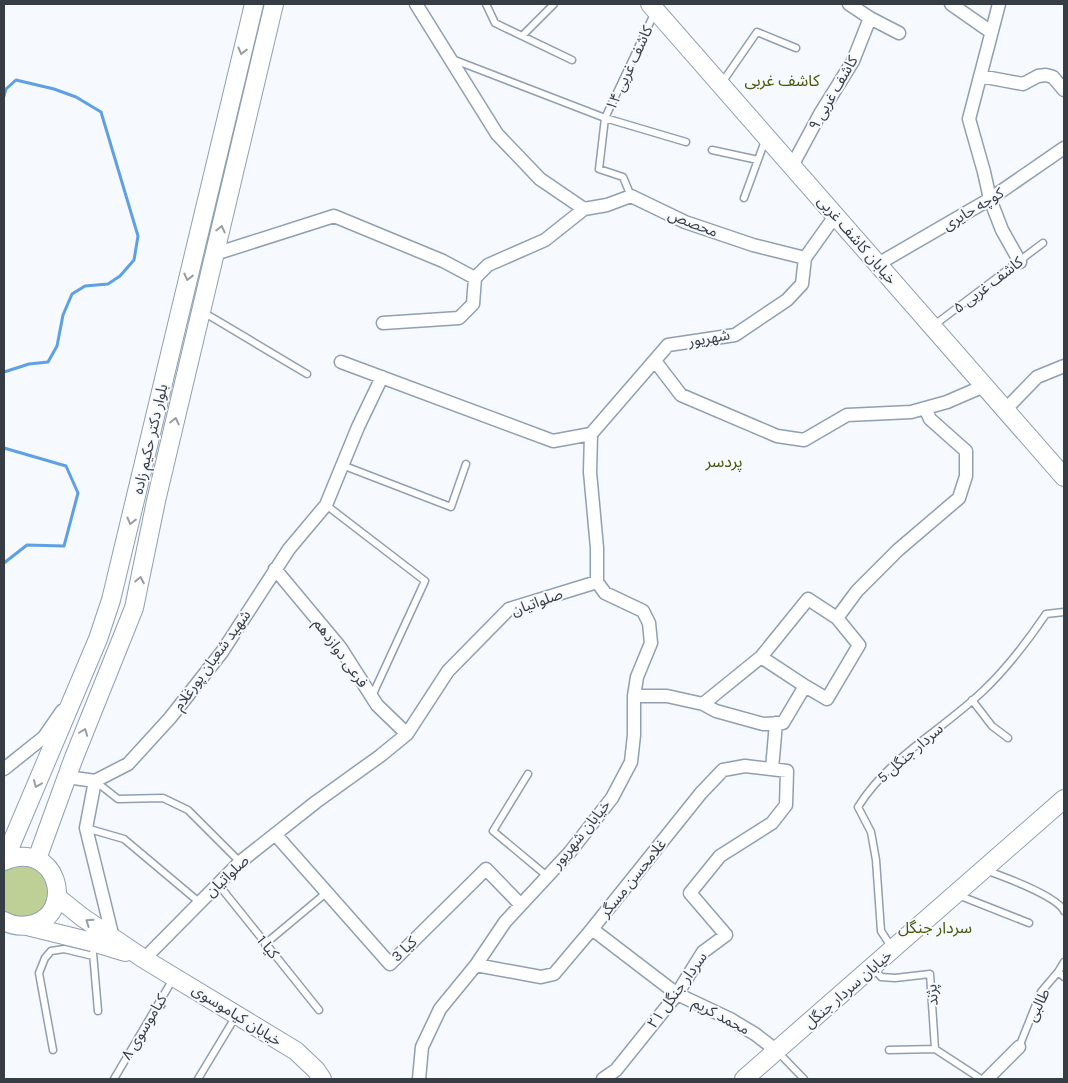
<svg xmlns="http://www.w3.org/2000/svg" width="1068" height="1083" font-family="Karla,'Noto Sans Arabic',sans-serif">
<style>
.green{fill:#bfd097}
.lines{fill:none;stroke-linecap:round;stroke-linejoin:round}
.stream{stroke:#5fa0e4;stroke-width:3}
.service-casing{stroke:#909fb1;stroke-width:9}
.minor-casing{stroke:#909fb1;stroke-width:15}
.secondary-casing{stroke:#909fb1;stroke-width:20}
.service{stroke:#fff;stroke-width:6}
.minor{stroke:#fff;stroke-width:12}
.secondary{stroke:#fff;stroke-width:18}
.oneway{stroke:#9a9ea2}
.labels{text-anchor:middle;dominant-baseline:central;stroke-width:4;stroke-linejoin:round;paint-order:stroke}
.street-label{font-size:15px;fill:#363d44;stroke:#f6f9fd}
.neighbourhood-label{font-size:16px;fill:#475705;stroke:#f6f9fd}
</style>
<rect width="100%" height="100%" fill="#f6f9fd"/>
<path class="green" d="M11,863l31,5 10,29 -19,23 -29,-4v-49z"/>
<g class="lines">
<path class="stream" d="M4,96l2,-7 10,-9 38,9 22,8 25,15 37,124 -4,24 -14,16 -12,8 -23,2 -13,8 -9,21 -6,31 -9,16 -19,2 -25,8
M4,448l62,18 12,27 -14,53 -37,-1 -23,18"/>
<defs>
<path id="service" d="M486,4l9,19 77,37
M522,36l32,-32
M452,59l153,59 81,24
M721,84l36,-52 39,16
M712,150l46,10
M631,196l-8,-19 -24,-8 6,-51 50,-106
M744,198l22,-60
M203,312l104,62
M933,326l110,-83
M342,465l109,42 15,-43
M326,505l99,76 -53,115
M972,700l20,26 16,12
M528,774l-35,57 54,45
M95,781l23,18 45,-1 25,12 52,52
M86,828l38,11 75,63
M985,870c17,6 72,26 79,41
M218,884l101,126
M958,895l71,28
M265,944l61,-51
M892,948l-11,-17 -5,-71 -5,-28 -13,-25c31,-50 83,-76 125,-116 24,-23 44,-49 63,-77l18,-2
M93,953l5,58
M873,967l8,10 14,1 35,-4 5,75
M1058,972l6,-10
M1019,1047l22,-55 17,-20 6,5
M53,1050l-14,-77 6,-15 6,-7 13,-2 29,7
M889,1050l46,-1 46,30
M778,1052l26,27
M114,1079l59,-100
M198,1079l38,-63"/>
<path id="minor" d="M416,4l81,130 43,45 44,30
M849,4l21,14 29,15
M951,4l40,28
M999,4l-30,115 15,53 6,27 12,31 18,32
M980,76l43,8 15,-8 8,-1 7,2 11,13
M792,166l28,-52 33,-53 17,-43
M215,254l119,-38 109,45 32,17
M878,264l112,-65 74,-51
M383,323l76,-5 14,-14 2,-26 13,-13 57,-25 39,-31 23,-4 24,-9 54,26 68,23 52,13
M655,361l26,34 96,41 27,4 43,-25 64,-3 36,-10 37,-16
M1005,410l32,-33 27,-11
M591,434l77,-89 67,-10 52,-35 15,-16 3,-26 30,-42
M275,569l65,78 37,58 30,29
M805,686l22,13 32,-54 -22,-27
M634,696h33l36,8 13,7 47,13 20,-1 22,-37 -44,-29 47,-58 29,19 20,-27 41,-41 61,-52 7,-22v-25l-36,-32 -5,-11
M703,704l58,-47
M4,769l40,-32 18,-26
M772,769l4,-46
M67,777l28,4
M95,781l33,-17 42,-46 52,-66 67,-103 37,-44 32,-78 24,-50
M95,781l-9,47 27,110
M275,834l115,130 96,-95 34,35
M592,929l85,65 53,25 25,15 22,17
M144,959l96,-97 76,-60 64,-46 27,-22 41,-63 61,-62 88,-27v-34l-7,-76 1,-38 -38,7 -212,-79
M476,965l65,12 13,-3 38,-45 109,-136 22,-23 22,-4 42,5 -1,34 -14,18 -52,33 -30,37 36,42 -23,17 -26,42 -61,76 -13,9
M419,1079l3,-32 18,-38 36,-44 29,-43 65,-70 42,-54 19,-36 3,-27v-39l3,-19 14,-34 -2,-20 -6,-12 -38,-18 -8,-11
M987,1079l32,-32"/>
<path id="secondary" d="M650,4l414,473
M37,859l36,-99 61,-152 22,-107 118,-497
M4,861l94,-222 13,-39 143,-596
M4,861c53,-22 72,50 30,63 -11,3 -21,2 -30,-3
M57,897l25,20 62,42 152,92 20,19 6,9
M27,926l65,16 33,10
M744,1079l320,-280"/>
</defs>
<use href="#service" class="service-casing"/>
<use href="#minor" class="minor-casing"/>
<use href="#secondary" class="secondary-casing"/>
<use href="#service" class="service"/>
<use href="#minor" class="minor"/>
<use href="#secondary" class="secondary"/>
</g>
<defs><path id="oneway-chevron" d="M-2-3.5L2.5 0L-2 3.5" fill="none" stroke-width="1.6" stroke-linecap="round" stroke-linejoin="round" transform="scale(1.25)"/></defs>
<g class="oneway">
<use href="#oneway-chevron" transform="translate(242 51) rotate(104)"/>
<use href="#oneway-chevron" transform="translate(221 229) rotate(-77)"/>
<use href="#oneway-chevron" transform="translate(188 277) rotate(104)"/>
<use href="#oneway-chevron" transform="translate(175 421) rotate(-77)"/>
<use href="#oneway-chevron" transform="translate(131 521) rotate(104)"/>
<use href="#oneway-chevron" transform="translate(140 580) rotate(-79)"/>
<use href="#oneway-chevron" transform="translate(84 732) rotate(-69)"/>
<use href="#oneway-chevron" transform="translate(37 784) rotate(113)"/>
<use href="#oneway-chevron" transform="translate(89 922) rotate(-146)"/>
</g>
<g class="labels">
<g class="street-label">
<text transform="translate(629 68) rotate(-65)">کاشف غربی ۱۴</text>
<text transform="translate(833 93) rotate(-60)">کاشف غربی ۹</text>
<text transform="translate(973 209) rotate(-31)">کوچه حایری</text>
<text transform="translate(693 223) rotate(21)">محصص</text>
<text transform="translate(857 240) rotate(49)">خیابان کاشف غربی</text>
<text transform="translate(988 285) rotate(-37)">کاشف غربی ۵</text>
<text transform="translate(709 338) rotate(-10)">شهریور</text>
<text transform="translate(150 439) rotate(-77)">بلوار دکتر حکیم زاده</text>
<text transform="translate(537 602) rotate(-20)">صلواتیان</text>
<text transform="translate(341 653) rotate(54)">فرعی دوازدهم</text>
<text transform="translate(212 660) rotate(-54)">شهید شعبان پورغلام</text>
<text transform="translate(910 753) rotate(-41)">سردار جنگل 5</text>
<text transform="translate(581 834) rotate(-51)">خیابان شهریور</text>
<text transform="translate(227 876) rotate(-43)">صلواتیان</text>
<text transform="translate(633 878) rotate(-51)">غلامحسن مسگر</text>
<text transform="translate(268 947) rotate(51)">کیا 1</text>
<text transform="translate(404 949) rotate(-43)">کیا 3</text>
<text transform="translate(848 989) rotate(-41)">خیابان سردار جنگل</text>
<text transform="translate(677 990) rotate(-54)">سردار جنگل ۲۱</text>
<text transform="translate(932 995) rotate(-94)">پژند</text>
<text transform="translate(1038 1005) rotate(-64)">طالبی</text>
<text transform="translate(237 1015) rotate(32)">خیابان کیاموسوی</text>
<text transform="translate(721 1016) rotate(28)">محمد کریم</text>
<text transform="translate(144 1027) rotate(-59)">کیاموسوی ۸</text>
</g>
<g class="neighbourhood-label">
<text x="782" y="80">کاشف غربی</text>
<text x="724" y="461">پردسر</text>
<text x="935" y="927">سردار جنگل</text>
</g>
</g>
<rect width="1068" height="1083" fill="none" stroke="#363d44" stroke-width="10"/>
</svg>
